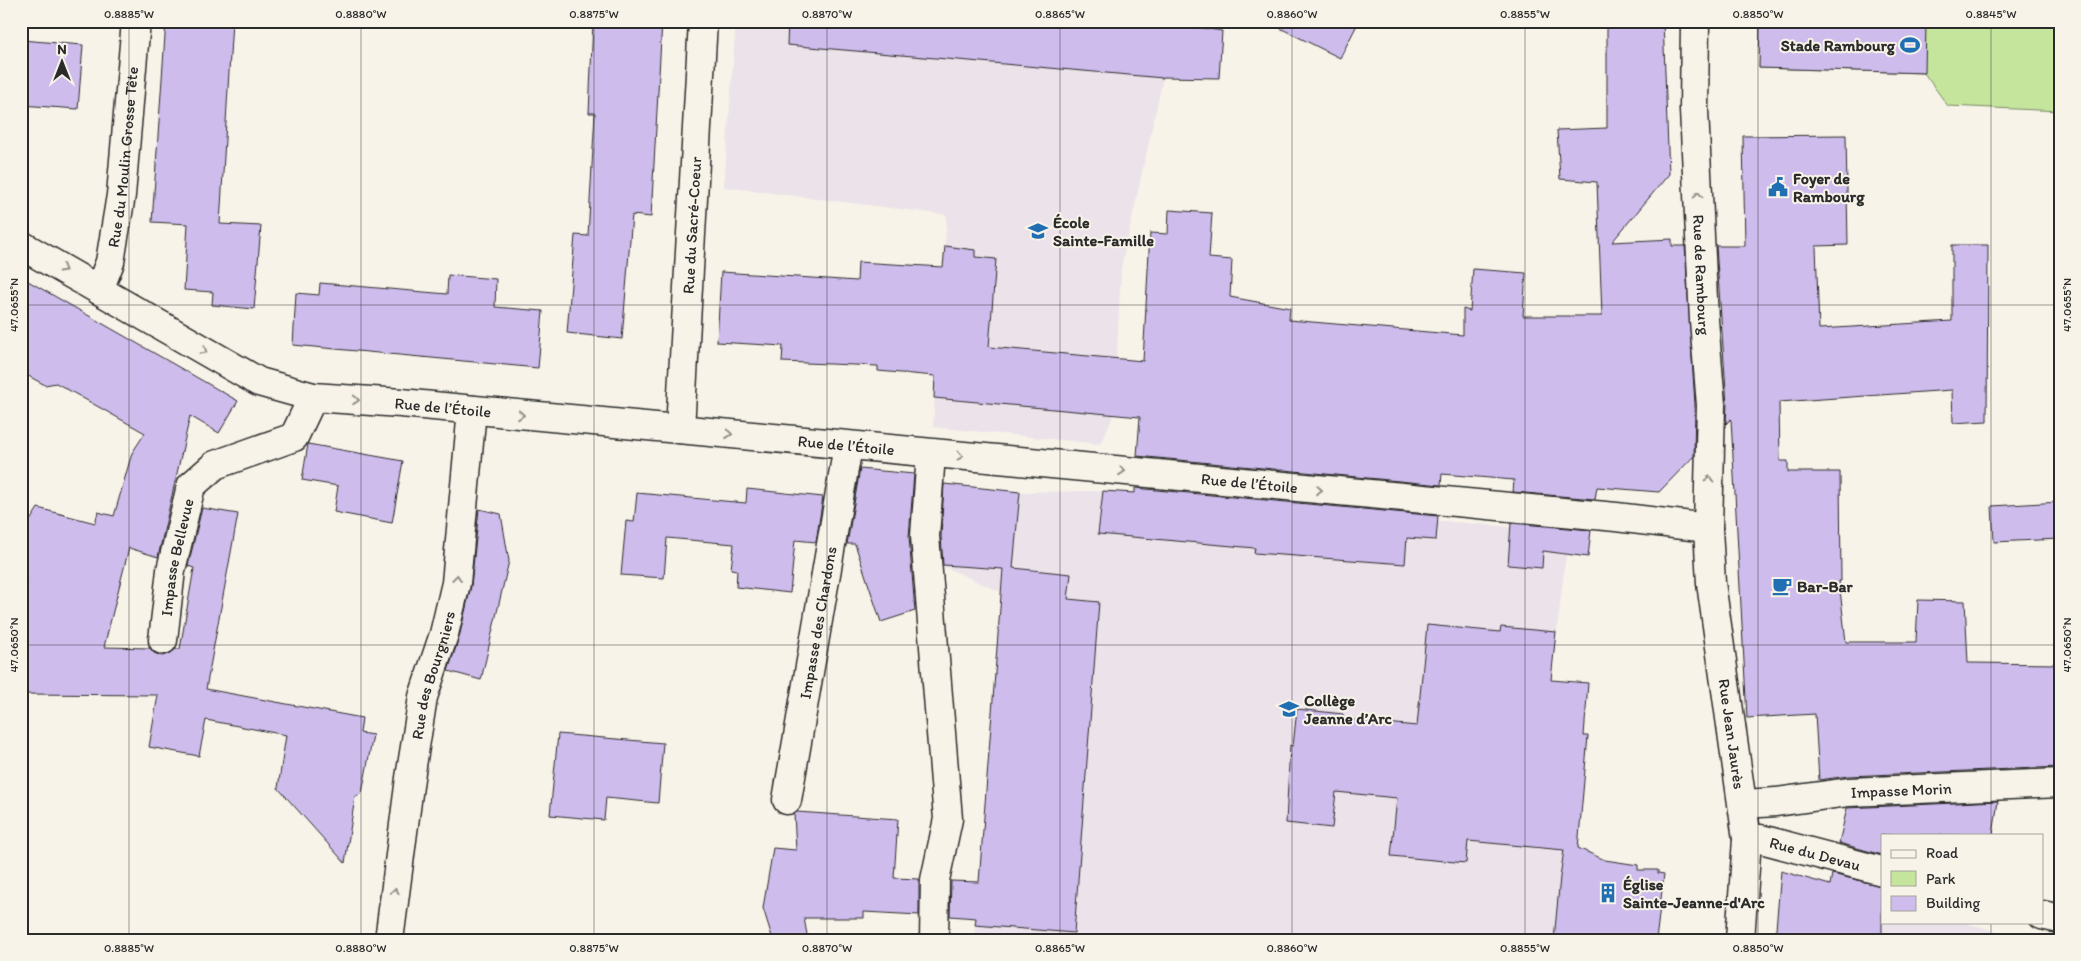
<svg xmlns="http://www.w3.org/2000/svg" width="2081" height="961" font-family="Itim,sans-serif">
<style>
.built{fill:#ebe2ea}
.green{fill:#c5e59d;stroke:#788864}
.building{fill:#cebced;stroke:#2b2b2b}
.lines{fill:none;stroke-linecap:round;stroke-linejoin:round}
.minor-casing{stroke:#2b2b2b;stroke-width:31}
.minor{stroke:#f7f3e8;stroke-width:28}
.oneway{stroke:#918f8a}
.ticks{fill:none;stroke:#2b2b2b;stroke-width:1;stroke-opacity:0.45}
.labels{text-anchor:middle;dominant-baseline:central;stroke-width:4;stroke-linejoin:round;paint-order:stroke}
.poi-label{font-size:16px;font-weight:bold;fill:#2b2b2b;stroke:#f7f3e8;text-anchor:start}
.street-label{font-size:16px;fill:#2b2b2b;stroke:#f7f3e8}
.neatline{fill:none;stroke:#2b2b2b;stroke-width:2}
.ticks-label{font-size:12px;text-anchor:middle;fill:#2b2b2b}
</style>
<rect width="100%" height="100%" fill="#f7f3e8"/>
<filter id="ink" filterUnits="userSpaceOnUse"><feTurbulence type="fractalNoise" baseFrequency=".02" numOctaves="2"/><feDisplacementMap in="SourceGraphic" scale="10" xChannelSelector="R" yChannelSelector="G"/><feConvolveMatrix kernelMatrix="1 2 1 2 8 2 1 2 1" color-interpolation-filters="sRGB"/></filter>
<g filter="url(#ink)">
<path class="built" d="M736,21l430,2 -3,55 -42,190 -7,146 -14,30 -167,-17 14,-212 -223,-28z
M941,484l79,8 83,-1 408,36 55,27 -15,126 37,3 -4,52 4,1 -10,114 -16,16 -8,74h-580l27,-348 -61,-27 -4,-40z
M1794,875l88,25v22h81l63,18h-251l5,-59 4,-3z"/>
<path class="green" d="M1760,21h300v90l-112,-5 -24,-33 -165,-5z"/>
<path class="building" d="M166,21h66l-12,203 41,2 -7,83 -42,-4 1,-13 -29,-2 4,-66 -36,-2z
M593,21h69l-11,196 -19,-2 -10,124 -55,-6 8,-98 13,1 7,-123h-6z
M788,21l374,1 60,9 -3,47 -56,-1v1l-376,-33z
M1266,21h93l-19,37z
M1607,21h56l6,153 -57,68 60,-3v7h13l10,159 -1,51 -35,36 -62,-5 -2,12 -82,-7 1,-12 -72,-6 -1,11 -304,-29 3,-39 -206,-19 1,-22 -57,-5v-5l-96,-4 1,-16 -66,-4 4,-70 136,9 1,-19 85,5 2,-21 30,4v7l21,2 -7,88 154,14 7,-128 18,1 1,-24 43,3 -3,45 23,2 -2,37 60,11 -1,12 174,15v-26l7,2 3,-42 53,4 -3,43h79l-5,-134 -37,-3 -3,-49 50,-2z
M1760,21h166l-1,52 -166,-5z
M21,40l62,5 -5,64 -57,-4z
M1846,135l2,110 -32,1 3,83 133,-8v-76h36l-1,176 -34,2 -1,-33 -173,12 1,59h8v11h52l1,109h-2l7,61h70l2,-42 47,1 3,62 92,1v103l-212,9 -29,4 -4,-66 -68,4 -16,-299 -5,5 1,-20 -11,-158h29l-2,-110z
M448,275l48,4 -1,28 48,4 -5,57 -245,-23 3,-52 23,2 1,-12 127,11z
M21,277l217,124 -19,32 -29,-17 -32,141 -29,-9 -25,99 46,1 4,5 8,3 7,-2 7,-5h4l14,-81 -6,-2 14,-58 36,6 -32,175 156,29 -2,15 13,2 -11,58 -7,4 -10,66 -67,-75 8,-53 -80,-15 -7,36 -50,-9 9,-52 -137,-1v-94l5,-17 -5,-4v-44l17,-27 57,15 3,-11 16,4 18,-63 13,-20 -89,-50 -11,2 -24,-13z
M308,444l95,17 -11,62 -58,-11 4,-26 -36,-6z
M860,469l54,5 -5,63 6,74 -34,11 -26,-78h-8z
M944,484l76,8 -7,76 58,6 -3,25 31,3 -25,331 -99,-8 1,-7 -26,-2 1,-35 28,1 24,-313 -60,-4 -2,-29z
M1135,488l303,28 -2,24 -29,-2 -2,26 -151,-11 1,-5 -157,-14 5,-43 32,2z
M747,489l76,8 -7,45 -21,-2 -5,53 -54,-6 1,-17 -6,-1 3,-25 -67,-6 -3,40 -43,-3 5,-54 8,1 3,-29 109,10z
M2060,502v37l-66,3 -2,-36z
M479,509l22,5 8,47 -28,119 -33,-9 11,-33 12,-52z
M1511,523l80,7 -3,27 -45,-6 -1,17 -34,-3z
M1427,625l73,7 1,-5 55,5 -5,48 37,3 -4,53h4l-10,112 27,12 33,5v5h20v3l6,1 -8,66h-102l6,-63 4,-27 -96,-9 -2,22 -75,-7 6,-58 -61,-6 -4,36 -46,-5 4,-78 3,1 4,-37 46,5v5l74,7z
M558,734l105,9 -5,60 -52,-5 -2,22 -54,-5z
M1998,801l-5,34h-111v20l-43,-12 8,-35z
M797,812l101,7 -4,59 25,1v36l-55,-3v6h-60l4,22h-35l-10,-32 10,-60 23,2 -2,-36z
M1781,871l49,14 2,-11 50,12v54h-107z"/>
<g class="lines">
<defs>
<g id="minor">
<path id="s1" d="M1695,21l-1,89 10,210 7,85 -3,123 3,55 36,256 -7,101"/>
<path id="s2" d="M21,245l238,137 54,15 88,6 1215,114 92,11"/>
<path id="s3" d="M99,290l11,-28 11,-67 15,-174"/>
<path id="s4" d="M680,429l23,-408"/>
<path d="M931,454l-6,82 23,283 -13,61 -1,60"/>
<path id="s5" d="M163,640l8,-70 20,-84 24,-21 79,-28 19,-40"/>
<path id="s6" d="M787,800l61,-354"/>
<path id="s7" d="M1744,804l32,-2 73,-10 211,-9"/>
<path id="s8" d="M1747,839h14l121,32"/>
<path d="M2042,915l18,4"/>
<path id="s9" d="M389,940l21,-162 13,-81 21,-63 12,-51 16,-173"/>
</g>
</defs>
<use href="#minor" class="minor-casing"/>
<use href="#minor" class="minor"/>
</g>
<defs><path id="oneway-chevron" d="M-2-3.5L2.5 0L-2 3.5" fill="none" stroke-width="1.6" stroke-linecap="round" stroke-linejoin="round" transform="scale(1.25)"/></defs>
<g class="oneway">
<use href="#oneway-chevron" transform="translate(1698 195) rotate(-93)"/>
<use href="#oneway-chevron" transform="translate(63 269) rotate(30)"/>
<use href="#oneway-chevron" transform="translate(204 351) rotate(30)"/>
<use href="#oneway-chevron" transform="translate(356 400) rotate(4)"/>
<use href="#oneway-chevron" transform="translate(521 415) rotate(5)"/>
<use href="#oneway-chevron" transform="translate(729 434) rotate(6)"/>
<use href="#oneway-chevron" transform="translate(960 456) rotate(5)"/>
<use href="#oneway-chevron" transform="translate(1122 471) rotate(5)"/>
<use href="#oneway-chevron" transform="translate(1709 479) rotate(-88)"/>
<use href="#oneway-chevron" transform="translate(1319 490) rotate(5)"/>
<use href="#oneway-chevron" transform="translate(457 578) rotate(-83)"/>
<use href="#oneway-chevron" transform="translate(395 891) rotate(-83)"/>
</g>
</g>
<path class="ticks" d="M129,21v919M361,21v919M594,21v919M827,21v919M1060,21v919M1292,21v919M1525,21v919M1758,21v919M1991,21v814M21,305h2039M21,645h2039M1991,922v18"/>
<defs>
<symbol id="stadium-bare" viewBox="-9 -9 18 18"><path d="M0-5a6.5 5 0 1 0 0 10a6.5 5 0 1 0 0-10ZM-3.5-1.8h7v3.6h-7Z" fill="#1f6fb2" stroke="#f7f3e8" stroke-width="2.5" paint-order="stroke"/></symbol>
<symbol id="civic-bare" viewBox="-9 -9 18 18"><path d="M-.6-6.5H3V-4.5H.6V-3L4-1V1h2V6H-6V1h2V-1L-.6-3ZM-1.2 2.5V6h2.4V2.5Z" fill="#1f6fb2" stroke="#f7f3e8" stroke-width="2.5" paint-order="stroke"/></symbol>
<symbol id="school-bare" viewBox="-9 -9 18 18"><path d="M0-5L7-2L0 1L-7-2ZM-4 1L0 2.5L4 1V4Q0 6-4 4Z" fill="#1f6fb2" stroke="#f7f3e8" stroke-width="2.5" paint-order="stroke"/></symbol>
<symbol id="cafe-bare" viewBox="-9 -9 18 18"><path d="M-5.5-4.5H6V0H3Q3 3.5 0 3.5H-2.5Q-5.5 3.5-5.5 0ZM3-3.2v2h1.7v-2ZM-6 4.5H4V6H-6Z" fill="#1f6fb2" stroke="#f7f3e8" stroke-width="2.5" paint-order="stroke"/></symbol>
<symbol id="building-bare" viewBox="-9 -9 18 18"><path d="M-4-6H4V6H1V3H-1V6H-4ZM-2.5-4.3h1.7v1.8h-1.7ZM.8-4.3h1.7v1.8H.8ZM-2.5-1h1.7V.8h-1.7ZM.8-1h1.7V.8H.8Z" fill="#1f6fb2" stroke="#f7f3e8" stroke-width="2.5" paint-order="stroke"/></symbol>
</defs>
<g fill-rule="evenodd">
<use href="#stadium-bare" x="1896" y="31" width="28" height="28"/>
<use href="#civic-bare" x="1764" y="173" width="28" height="28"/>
<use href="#school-bare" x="1024" y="217" width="28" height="28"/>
<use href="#cafe-bare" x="1768" y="572" width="28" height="28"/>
<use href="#school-bare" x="1275" y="695" width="28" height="28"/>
<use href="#building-bare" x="1594" y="879" width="28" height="28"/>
</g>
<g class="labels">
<g class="poi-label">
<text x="1895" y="45" text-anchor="end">Stade Rambourg</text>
<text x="1793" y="178">Foyer de<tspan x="1793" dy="18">Rambourg</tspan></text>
<text x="1053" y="222">École<tspan x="1053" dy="18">Sainte-Famille</tspan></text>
<text x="1797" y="586">Bar-Bar</text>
<text x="1304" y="700">Collège<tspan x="1304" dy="18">Jeanne d’Arc</tspan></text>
<text x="1623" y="884">Église<tspan x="1623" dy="18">Sainte-Jeanne-d'Arc</tspan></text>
</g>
<g class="street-label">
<text stroke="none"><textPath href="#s3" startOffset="136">Rue du Moulin Grosse Tête</textPath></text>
<text stroke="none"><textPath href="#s4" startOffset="204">Rue du Sacré-Coeur</textPath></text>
<text stroke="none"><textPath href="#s1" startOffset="254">Rue de Rambourg</textPath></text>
<text stroke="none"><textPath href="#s2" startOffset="461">Rue de l’Étoile</textPath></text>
<text stroke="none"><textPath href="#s2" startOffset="866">Rue de l’Étoile</textPath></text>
<text stroke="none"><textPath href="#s2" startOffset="1271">Rue de l’Étoile</textPath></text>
<text stroke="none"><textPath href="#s5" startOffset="84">Impasse Bellevue</textPath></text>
<text stroke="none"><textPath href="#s6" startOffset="180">Impasse des Chardons</textPath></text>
<text stroke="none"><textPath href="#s9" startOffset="269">Rue des Bourgniers</textPath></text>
<text stroke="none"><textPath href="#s1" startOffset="715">Rue Jean Jaurès</textPath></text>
<text stroke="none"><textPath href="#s7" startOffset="158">Impasse Morin</textPath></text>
<text stroke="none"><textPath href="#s8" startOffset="70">Rue du Devau</textPath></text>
</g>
</g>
<rect width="2081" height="961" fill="none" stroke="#f7f3e8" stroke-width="55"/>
<rect x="1881" y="834" width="162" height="90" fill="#f7f3e8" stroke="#a5a39c"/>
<rect x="1891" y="850" width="25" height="8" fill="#f7f3e8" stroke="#a5a39c"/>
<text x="1926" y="858" font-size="15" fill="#2b2b2b">Road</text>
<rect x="1891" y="871" width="25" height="15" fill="#c5e59d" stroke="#a5a39c"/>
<text x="1926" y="884" font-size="15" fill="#2b2b2b">Park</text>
<rect x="1891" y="896" width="25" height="15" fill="#cebced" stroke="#a5a39c"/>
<text x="1926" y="908" font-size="15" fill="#2b2b2b">Building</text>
<g transform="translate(62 62)" stroke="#f7f3e8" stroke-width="4" paint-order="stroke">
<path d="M0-4L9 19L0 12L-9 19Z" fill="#2b2b2b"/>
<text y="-8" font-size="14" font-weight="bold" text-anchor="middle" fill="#2b2b2b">N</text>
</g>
<rect x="28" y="28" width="2026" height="906" class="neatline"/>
<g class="ticks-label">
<text x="129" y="18">0.8885°W</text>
<text x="361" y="18">0.8880°W</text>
<text x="594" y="18">0.8875°W</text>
<text x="827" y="18">0.8870°W</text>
<text x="1060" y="18">0.8865°W</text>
<text x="1292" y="18">0.8860°W</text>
<text x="1525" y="18">0.8855°W</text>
<text x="1758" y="18">0.8850°W</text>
<text x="1991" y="18">0.8845°W</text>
<text transform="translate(14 305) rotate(-90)" y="4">47.0655°N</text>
<text transform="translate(2067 305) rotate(-90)" y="4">47.0655°N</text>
<text transform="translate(14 645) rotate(-90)" y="4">47.0650°N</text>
<text transform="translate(2067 645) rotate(-90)" y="4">47.0650°N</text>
<text x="129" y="952">0.8885°W</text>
<text x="361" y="952">0.8880°W</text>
<text x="594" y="952">0.8875°W</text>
<text x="827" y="952">0.8870°W</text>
<text x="1060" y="952">0.8865°W</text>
<text x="1292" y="952">0.8860°W</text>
<text x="1525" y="952">0.8855°W</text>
<text x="1758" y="952">0.8850°W</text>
</g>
</svg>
